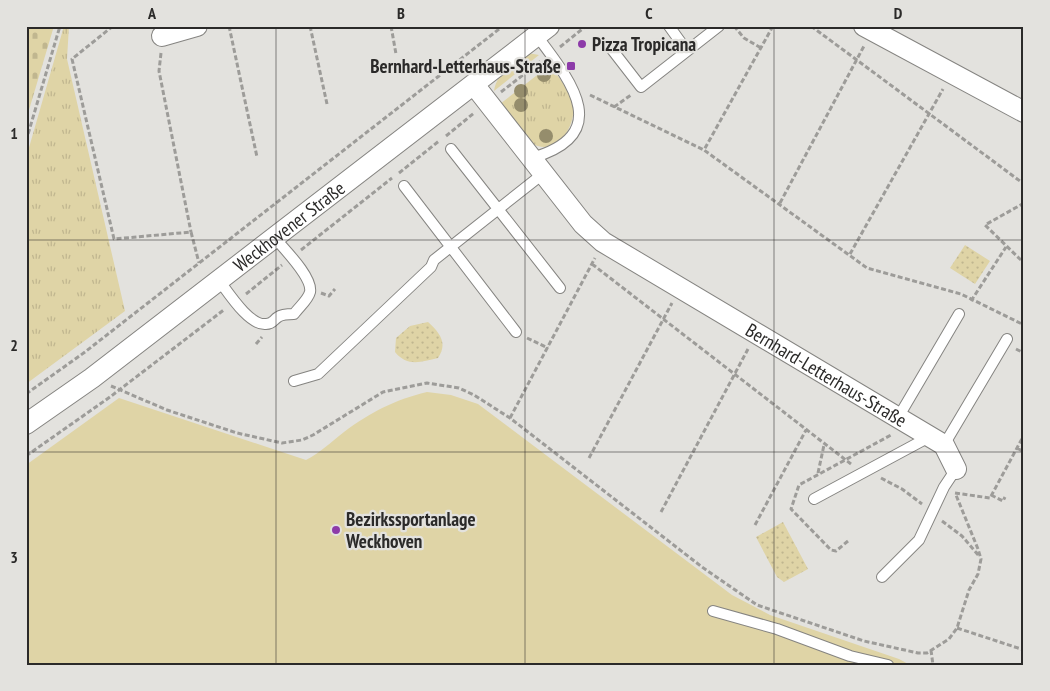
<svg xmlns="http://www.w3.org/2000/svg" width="1050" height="691" font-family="'PT Sans Narrow',sans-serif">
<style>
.grass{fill:url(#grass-tufts)}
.cemetery{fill:url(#cemetery-stones)}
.park{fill:url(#park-dots)}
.garden{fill:#dfd4a6}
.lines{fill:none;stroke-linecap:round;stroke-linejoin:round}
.lane-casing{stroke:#858481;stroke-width:12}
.street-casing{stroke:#858481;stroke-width:22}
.path{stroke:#9d9c99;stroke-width:3;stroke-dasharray:5 2.5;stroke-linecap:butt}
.lane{stroke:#fff;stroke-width:10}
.street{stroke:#fff;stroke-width:20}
.tree{fill:#958d6c}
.grid{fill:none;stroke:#2b2a29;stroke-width:1;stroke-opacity:0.55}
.poi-dot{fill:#8d3ba9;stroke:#e3e2de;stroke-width:2}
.labels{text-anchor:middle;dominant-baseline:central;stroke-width:4.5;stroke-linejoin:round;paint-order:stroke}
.poi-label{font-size:19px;font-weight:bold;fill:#2b2a29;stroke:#e3e2de;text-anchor:start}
.street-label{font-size:19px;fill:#2b2a29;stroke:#e3e2de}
.neatline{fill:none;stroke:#2b2a29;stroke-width:2}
.grid-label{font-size:16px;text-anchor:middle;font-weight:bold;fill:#2b2a29}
</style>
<defs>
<pattern id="grass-tufts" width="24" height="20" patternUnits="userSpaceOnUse" patternTransform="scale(1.25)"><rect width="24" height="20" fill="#dfd4a6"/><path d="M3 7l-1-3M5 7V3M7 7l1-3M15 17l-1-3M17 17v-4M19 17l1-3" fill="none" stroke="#c0b68f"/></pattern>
<pattern id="cemetery-stones" width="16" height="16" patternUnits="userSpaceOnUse" patternTransform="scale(1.25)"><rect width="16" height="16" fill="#dfd4a6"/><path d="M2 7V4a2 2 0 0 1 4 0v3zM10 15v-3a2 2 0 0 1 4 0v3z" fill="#c0b68f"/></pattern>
<pattern id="park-dots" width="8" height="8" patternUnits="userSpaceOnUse" patternTransform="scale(1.25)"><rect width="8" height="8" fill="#dfd4a6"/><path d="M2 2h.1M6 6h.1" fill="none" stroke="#c0b68f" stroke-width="1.8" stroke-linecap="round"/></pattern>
</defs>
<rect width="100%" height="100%" fill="#e3e2de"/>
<path class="grass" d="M64,26h5l-2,33 58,252 -99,73v-226z
M528,53l11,2 -45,36c2,-18 21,-28 34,-38z
M550,65c9,13 20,25 23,41 3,21 -17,52 -42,37 -9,-6 -23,-29 -31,-39z"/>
<path class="cemetery" d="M26,26h28l-28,94z"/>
<path class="park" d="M965,245l25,16 -15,23 -25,-16z
M428,322c12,11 20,21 10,36 -17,4 -31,9 -43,-6l1,-14 14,-12z
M783,522l25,47 -24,13 -7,-5 -21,-40z"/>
<path class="garden" d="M427,392l24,3 27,9 254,191 38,20 129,44 11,6h-884v-200l93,-67 187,62c15,-8 25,-18 38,-28 27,-20 50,-32 83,-40z"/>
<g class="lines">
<defs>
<path id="lane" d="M669,26l18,25
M610,47l31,40 78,-61
M451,149l109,139
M532,158c82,-24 39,-77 5,-122
M404,186l112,146
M218,279c10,13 31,47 48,45 7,0 7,-4 12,-7 4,-3 11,-3 16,-3 5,-7 14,-14 16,-22 3,-15 -27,-44 -36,-55
M294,381l24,-7 113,-107 3,-7 110,-87
M899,416l60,-102
M944,445l63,-106
M814,499l117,-63
M882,577l37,-37 25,-53 12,-18
M713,611l64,18 73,27 38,9"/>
<g id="street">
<path d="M864,26l160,86"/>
<path d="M162,36l35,-10"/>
<path id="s1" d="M475,86l108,138 20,18 341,203 12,24"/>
<path id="s2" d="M26,424l66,-46 457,-352"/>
</g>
</defs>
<use href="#lane" class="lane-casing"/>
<use href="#street" class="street-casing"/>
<path class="path" d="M113,26l-41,33 42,180 77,-7 8,31
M229,26l28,131
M310,26l17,78
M391,26l5,28
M734,26l10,12 17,10
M773,26l-69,124 163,118 94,26 63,31
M811,26l213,158
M560,47l26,-21
M161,53l-2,18 32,161
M501,92l40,-31
M590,95l114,55
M614,107l17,-12
M446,136l28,-23
M26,141l34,-115
M399,173l40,-32
M780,203l84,-157
M1024,203l-39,22 39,38
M301,250l91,-72
M850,254l93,-165
M592,264l259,200
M321,293l8,3 6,-7
M246,294l36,-29
M971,301l35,-54
M527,338l21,10
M256,344l6,-7
M1016,349l8,4
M111,386l56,24 70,23 45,10 20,-3 11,-5 70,-43 44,-9 32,5 15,7 36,23 192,149 55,38 107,36 54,12h9l22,-14 8,-11 12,-38 9,-16 3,-15 -3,-10 -22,-54
M26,394l59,-42 418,-326
M510,418l85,-160
M1017,448l7,4
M26,456l84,-59 115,-88
M589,458l83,-155
M818,473l6,-28
M881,478l21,11 20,15
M955,493l35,5 34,-63
M991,495l12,6 2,-4
M661,512l87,-163
M942,521l20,15 17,20
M755,525l51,-95
M848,541l-12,10 -5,-1 -40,-41 8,-24 92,-50
M957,628l67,22
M931,650l2,15"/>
<use href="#lane" class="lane"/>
<use href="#street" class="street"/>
</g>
<g class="tree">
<circle cx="544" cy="75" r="7"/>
<circle cx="521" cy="91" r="7"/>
<circle cx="521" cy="105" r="7"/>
<circle cx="546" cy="136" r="7"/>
</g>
<path class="grid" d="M276,26v639M525,26v639M774,26v639M26,240h998M26,452h998"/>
<g class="poi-dot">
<circle cx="582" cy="44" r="5"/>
<rect x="566" y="61" width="10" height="10" rx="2.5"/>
<circle cx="336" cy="530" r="5"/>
</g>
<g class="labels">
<g class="poi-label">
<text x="592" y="44">Pizza Tropicana</text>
<text x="561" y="66" text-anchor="end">Bernhard-Letterhaus-Straße</text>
<text x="346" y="519">Bezirkssportanlage<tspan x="346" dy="22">Weckhoven</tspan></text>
</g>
<g class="street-label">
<text stroke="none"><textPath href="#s2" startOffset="329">Weckhovener Straße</textPath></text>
<text stroke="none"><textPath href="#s1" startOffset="462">Bernhard-Letterhaus-Straße</textPath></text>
</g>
</g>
<rect width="1050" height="691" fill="none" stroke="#e3e2de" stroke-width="55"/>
<rect x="28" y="28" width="994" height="636" class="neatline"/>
<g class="grid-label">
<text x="152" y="19">A</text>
<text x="401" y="19">B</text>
<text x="649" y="19">C</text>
<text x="898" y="19">D</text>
<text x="14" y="139">1</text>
<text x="14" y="351">2</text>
<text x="14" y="563">3</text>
</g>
</svg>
